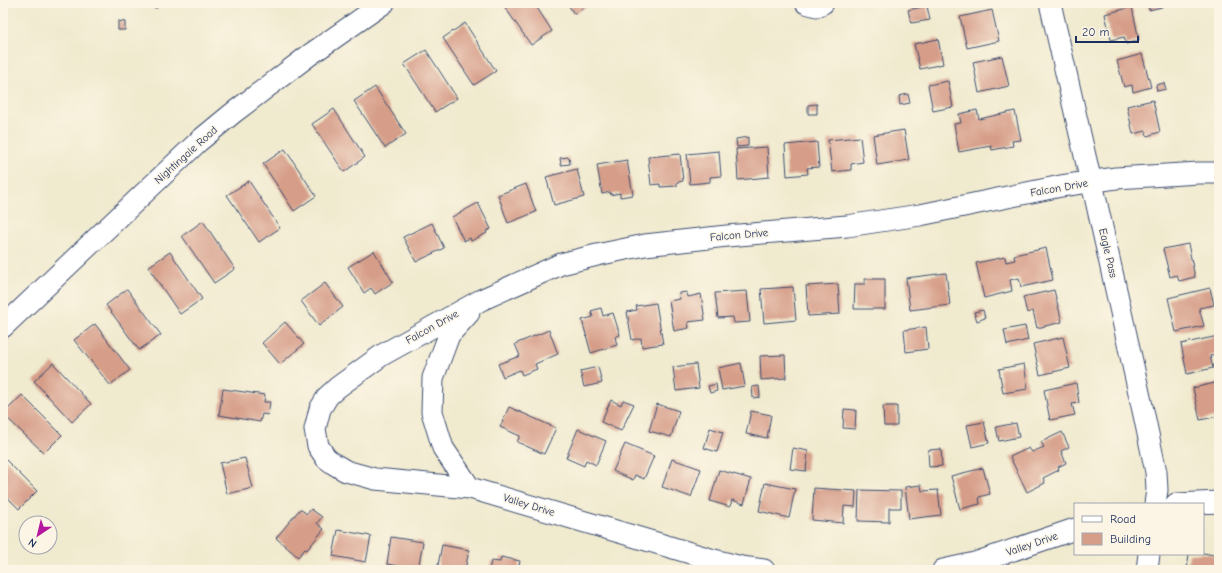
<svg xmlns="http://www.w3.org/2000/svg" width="1222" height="573" font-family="'Comic Neue',sans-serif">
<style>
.building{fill:#d69d88}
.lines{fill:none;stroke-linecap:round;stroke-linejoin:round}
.minor-casing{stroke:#3b4b6f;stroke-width:23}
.minor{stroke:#fff;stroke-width:21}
.labels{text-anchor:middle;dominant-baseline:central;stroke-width:3;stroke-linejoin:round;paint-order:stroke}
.street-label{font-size:11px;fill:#1b2f5e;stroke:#fcf5e5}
</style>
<rect width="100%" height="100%" fill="#fcf5e5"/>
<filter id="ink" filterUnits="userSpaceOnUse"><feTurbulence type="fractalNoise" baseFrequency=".025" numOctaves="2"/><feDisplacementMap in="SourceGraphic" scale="8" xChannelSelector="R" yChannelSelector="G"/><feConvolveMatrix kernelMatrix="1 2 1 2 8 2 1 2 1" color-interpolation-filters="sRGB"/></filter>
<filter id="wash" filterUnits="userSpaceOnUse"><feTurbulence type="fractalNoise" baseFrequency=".012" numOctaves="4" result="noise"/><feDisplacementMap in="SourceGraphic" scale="16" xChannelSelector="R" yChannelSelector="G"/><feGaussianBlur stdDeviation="0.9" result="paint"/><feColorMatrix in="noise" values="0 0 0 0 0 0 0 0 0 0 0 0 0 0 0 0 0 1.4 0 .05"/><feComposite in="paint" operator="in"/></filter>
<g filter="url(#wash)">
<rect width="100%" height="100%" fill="#f0eacf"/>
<g id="blocks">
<path class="building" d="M149,3h9l-1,5 -8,-1z
M502,3h32l18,28 -21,14z
M567,3h25l-18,11z
M1147,3h14l1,4 -13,3z
M927,6l3,14 -19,3 -3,-13z
M1132,7l7,33 -13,4 -2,-7 -13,3 -6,-26z
M992,10l7,31 -32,7 -7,-31z
M118,21l7,1v8h-7z
M465,23l31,48 -22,14 -31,-47z
M938,39l5,25 -23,5 -6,-25z
M426,50l31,48 -22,14 -31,-48z
M1142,54l9,33 -18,5 -1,-7 -8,2 -7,-26z
M1002,56l7,30 -30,7 -6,-31z
M948,81l5,26 -20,4 -5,-26z
M1164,83l2,6 -9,2 -1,-6z
M375,87l31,47 -21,14 -31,-47z
M908,94l2,9 -10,2 -1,-9z
M1153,100l7,32 -13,4 -1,-5 -13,3 -6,-28z
M817,104v10h-9v-9z
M334,109l31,48 -21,15 -32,-48z
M977,110l2,9 36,-8 6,29 -9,1 1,5 -21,4 -1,-4 -32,6 -5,-28 7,-1 -2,-9z
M904,130l5,30 -32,5 -4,-30z
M748,137v9l-11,1 -1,-8z
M860,137l3,25 -12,2v6l-19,2 -4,-32z
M817,142l2,25 -12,1 1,6 -21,2 -2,-31z
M767,147l2,30 -31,3 -2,-31z
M285,149l31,47 -22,15 -31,-47z
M719,151l2,25 -11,1v5l-20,2 -3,-30z
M680,154l3,27 -6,1v4l-17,1v-3l-9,1 -3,-28z
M569,157l1,7 -9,1 -1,-7z
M627,160l6,35 -13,2v-4l-9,2 -1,-3 -8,2 -5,-29z
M577,169l7,28 -30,8 -8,-28z
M249,181l31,47 -21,14 -32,-47z
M526,184l10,28 -28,11 -10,-28z
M478,203l13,26 -5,2 1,2 -16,8 -1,-3 -6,3 -12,-24z
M203,221l32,48 -21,14 -32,-47z
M432,223l12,25 -28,14 -13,-25z
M1188,244l7,33 -16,4 -2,-6 -7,2 -7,-28z
M1046,248l7,32 -32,7 -2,-9 -9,2 2,11 -28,7 -8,-35 29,-6 1,5 9,-2 -1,-5z
M374,251l19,31 -18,12 -4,-6 -7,5 -16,-26z
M170,252l32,47 -22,15 -32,-47z
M946,273l4,32 -40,5 -4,-32z
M865,279h20v30h-31l1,-25h10z
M325,283l18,24 -24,19 -18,-25z
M838,284l2,30 -32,2 -2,-30z
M793,287l3,33 -32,3 -3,-34z
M1210,288l4,17 -15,3 5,18 -28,6 -8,-34z
M127,289l34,46 -22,15 -33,-45z
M1054,290l8,32 -25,6 -4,-17 -6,2 -4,-16z
M747,291l3,31 -16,1 -1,-6 -15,1 -3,-25z
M687,292l1,5 13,-3 4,26 -17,2 1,6 -15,3 -5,-30 11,-2 -1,-6z
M656,303l7,41 -21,3 -1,-9 -9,2 -5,-28 10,-2 -1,-4z
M601,308l2,8 10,-3 7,22 -5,2 2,8 -26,8 -9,-33 11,-3 -2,-6z
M983,310l2,8 -8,3 -3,-9z
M285,322l19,22 -24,20 -18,-21z
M95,324l35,46 -20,15 -36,-45z
M1025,326l3,14 -21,5 -3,-15z
M926,327l2,22 -22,3 -2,-22z
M549,330l9,24 -23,10 2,5 -15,6 -2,-5 -17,7 -5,-13 22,-8 -5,-12z
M1218,336l1,17 -9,3 3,12 -26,6 -6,-30z
M1063,337l7,31 -30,7 -7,-31z
M785,355l1,23 -25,2 -1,-24z
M53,363l38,41 -19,18 -38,-41z
M741,363l4,23 -23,4 -4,-22z
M696,364l3,24 -23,3 -3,-24z
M1024,364l4,25 -25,4 -4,-24z
M598,367l4,16 -18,4 -4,-16z
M1219,382v34l-19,4 -7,-32z
M1076,383l3,20 -7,1 3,11 -25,5 -6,-30z
M716,384l1,7 -7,2 -2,-7z
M759,386l1,11 -7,1 -1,-11z
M223,389l42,6 -1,7h6l-2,13 -6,-1 -2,8 -41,-7z
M22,395l40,40 -18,18 -41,-39z
M611,400l10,5 2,-5 11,4 -13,27 -20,-9z
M657,404l22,7 -8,26 -22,-6z
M883,406h14v20h-13z
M509,407l47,21 -12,26 -27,-12 3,-6 -20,-9z
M844,409l12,1 -1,19 -12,-1z
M751,411l20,4 -4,23 -21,-4z
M984,422l5,21 -17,4 -5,-22z
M1016,423l3,14 -20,4 -3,-14z
M710,428l13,4 -6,20 -13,-4z
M578,429l28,12 -10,24 -10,-5 -2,6 -18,-8z
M1062,432l7,15 -8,4 5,12 -8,4 1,3 -16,8 2,5 -18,9 -17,-35 19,-9 3,4 12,-5 -3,-5z
M625,444l29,12 -10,23 -9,-4 -2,5 -20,-9z
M793,448l15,3 -2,20 -16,-2z
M941,449l1,17 -13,1 -1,-17z
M3,457l34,34 -18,18 -16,-16z
M245,458l8,30 -26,6 -7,-31z
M672,459l29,10 -10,28 -29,-10z
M983,468l7,26 -11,3 1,7 -20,5 -9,-33z
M719,470l32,9 -7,25 -12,-4 -2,7 -20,-6z
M765,483l30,6 -6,29 -30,-7z
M921,485l1,6 16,-1 3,25 -32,4 -4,-32z
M814,488l42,3 -1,16 -11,-1 -1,17 -31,-3z
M859,490l42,1v17h-12v14l-31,-1z
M300,509l7,5 4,-5 11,8 -5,6 7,6 -17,21 -2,-1 -7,8 -22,-19z
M338,530l33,6 -5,26 -33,-6z
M391,537l32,5 -5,28 -31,-6z
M442,545l27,5 -4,20h-28z
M1203,553l16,3v14h-32l2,-16z
M501,557l19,4 -2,9h-29l2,-9 9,1z"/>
</g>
</g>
<g filter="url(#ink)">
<use href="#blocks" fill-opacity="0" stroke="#3b4b6f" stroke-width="1"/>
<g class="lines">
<defs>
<path id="minor" d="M806,3l11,3 6,-3
M1050,3l41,179 4,14 49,219 12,57 1,18 -2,14
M469,313l-20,22 -16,43 -1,34 11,36 27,40
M3,327l196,-186 34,-28 75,-57 76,-53
M1176,504l43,-2
M764,570l-23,-3 -27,-7 -244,-72 -95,-9 -29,-8 -12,-7 -8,-6 -8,-12 -3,-17 5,-20 8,-13 10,-9 44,-32 99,-55 80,-36 36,-9 48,-10 82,-9 120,-10 73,-11 141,-29 55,-8 83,-5h20
M943,570l32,-7 100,-34
M1147,570l2,-16"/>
</defs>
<use href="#minor" class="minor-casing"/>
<use href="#minor" class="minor"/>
</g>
</g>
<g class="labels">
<g class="street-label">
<text transform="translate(186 155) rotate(-42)">Nightingale Road</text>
<text transform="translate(1059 188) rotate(-10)">Falcon Drive</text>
<text transform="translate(739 235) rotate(-5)">Falcon Drive</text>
<text transform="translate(1108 253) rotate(77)">Eagle Pass</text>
<text transform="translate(432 327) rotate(-29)">Falcon Drive</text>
<text transform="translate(529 505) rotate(17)">Valley Drive</text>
<text transform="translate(1032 544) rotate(-19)">Valley Drive</text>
</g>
</g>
<rect width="1222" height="573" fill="none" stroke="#fcf5e5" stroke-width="16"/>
<rect x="1074" y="503" width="130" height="52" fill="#fcf5e5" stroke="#a2a6af"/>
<rect x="1082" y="516" width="20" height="6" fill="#ffffff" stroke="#a2a6af"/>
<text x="1110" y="523" font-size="12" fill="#1b2f5e">Road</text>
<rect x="1082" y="533" width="20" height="12" fill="#d69d88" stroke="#a2a6af"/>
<text x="1110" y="543" font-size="12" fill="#1b2f5e">Building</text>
<g transform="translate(38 535) rotate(215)"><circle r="19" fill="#fcf5e5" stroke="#a2a6af"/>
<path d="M0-3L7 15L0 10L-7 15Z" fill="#b5179e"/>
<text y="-6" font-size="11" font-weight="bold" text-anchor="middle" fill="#1b2f5e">N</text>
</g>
<path d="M1076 36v6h62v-6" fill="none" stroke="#1b2f5e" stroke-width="2"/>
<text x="1082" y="36" font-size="12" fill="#1b2f5e" stroke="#fcf5e5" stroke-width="3" paint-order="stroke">20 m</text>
</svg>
